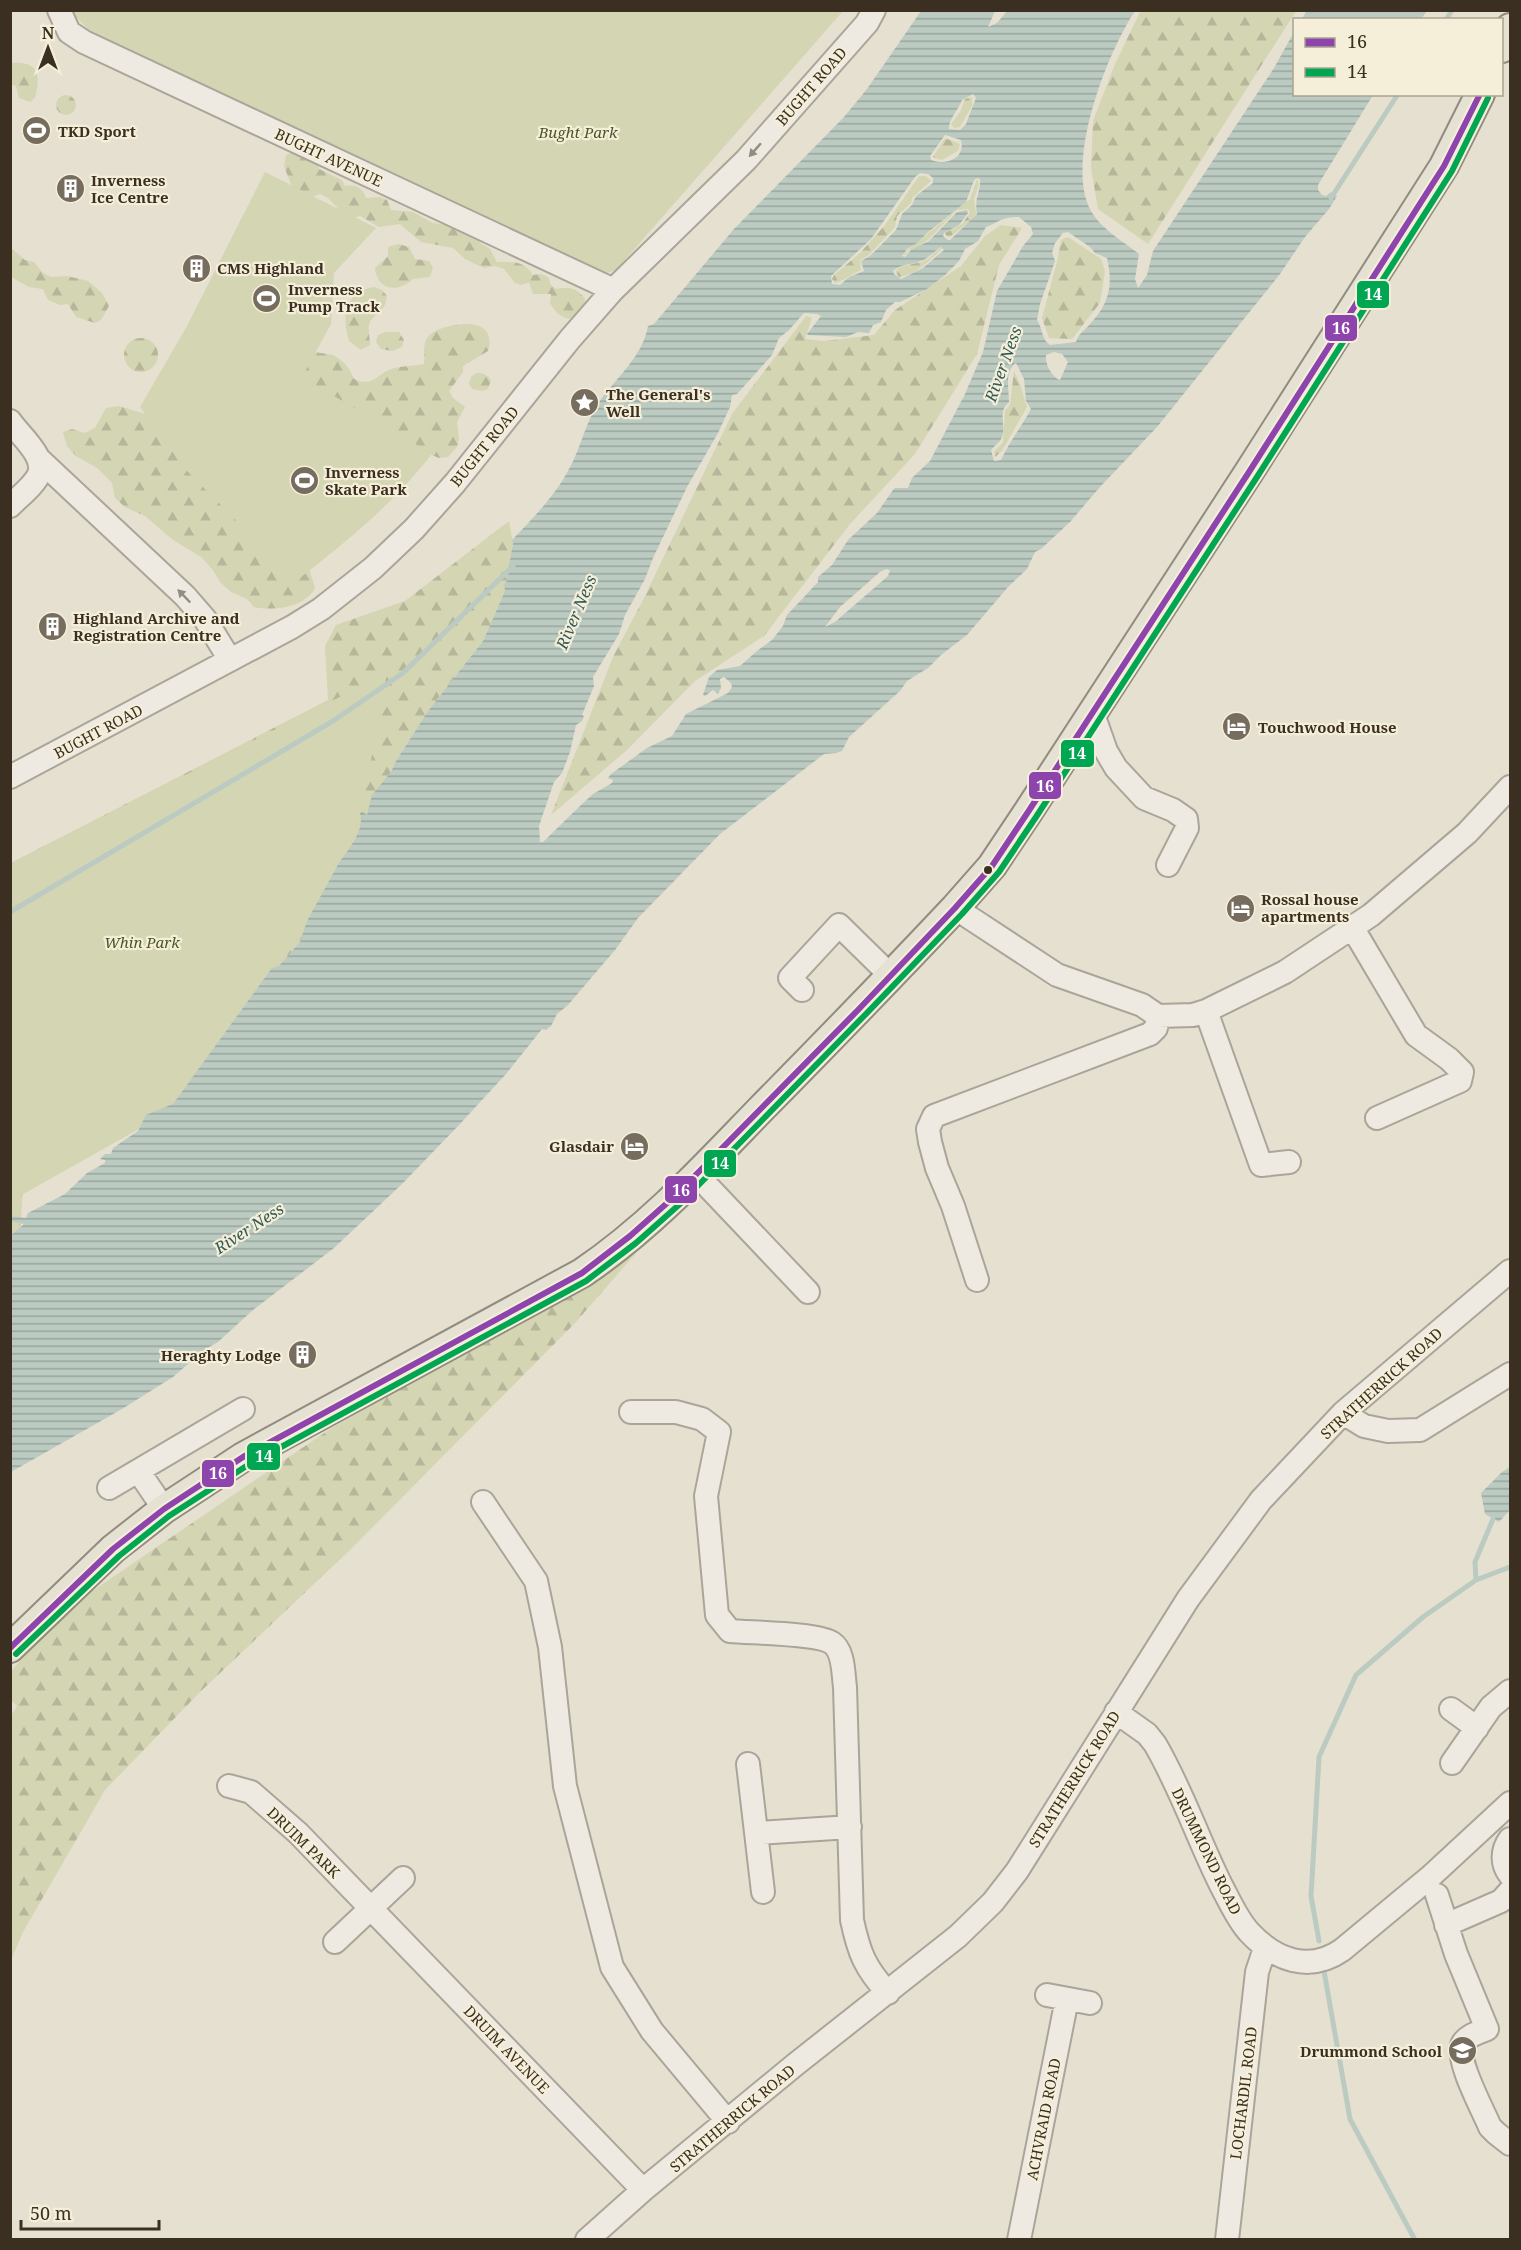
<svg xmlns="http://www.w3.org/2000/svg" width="1521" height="2250" font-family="'Noto Serif',serif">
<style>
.forest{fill:url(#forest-firs)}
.park{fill:#d3d5b3}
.water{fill:url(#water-rules);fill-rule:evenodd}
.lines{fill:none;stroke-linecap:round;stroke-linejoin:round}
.stream{stroke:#bbcbc2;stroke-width:5}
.minor-casing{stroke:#aba599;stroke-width:26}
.major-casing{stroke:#918b80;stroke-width:32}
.minor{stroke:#eeeae2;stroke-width:22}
.major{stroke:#e5e1d3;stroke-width:28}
.bus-1-casing{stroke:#f5eed8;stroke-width:10}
.bus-2-casing{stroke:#f5eed8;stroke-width:10}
.bus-1{stroke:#8e44ad;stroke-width:6}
.bus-2{stroke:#00a651;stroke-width:6}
.oneway{fill:#948c82}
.bus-dot{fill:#3b2f21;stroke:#f5eed8;stroke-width:2}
.labels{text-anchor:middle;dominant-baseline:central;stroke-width:4.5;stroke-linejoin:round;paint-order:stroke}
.street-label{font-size:15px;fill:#3b2f21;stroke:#f5eed8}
.poi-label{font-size:15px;font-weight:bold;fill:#3b2f21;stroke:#f5eed8;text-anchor:start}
.park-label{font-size:15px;font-style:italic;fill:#485628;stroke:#f5eed8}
.water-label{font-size:16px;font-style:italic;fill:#305a59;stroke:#f5eed8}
.line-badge{stroke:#f5eed8;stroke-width:2}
.badge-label{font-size:16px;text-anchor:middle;font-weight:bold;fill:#fff}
</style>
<defs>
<pattern id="forest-firs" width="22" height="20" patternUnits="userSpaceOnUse" patternTransform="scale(1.5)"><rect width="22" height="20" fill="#d3d5b3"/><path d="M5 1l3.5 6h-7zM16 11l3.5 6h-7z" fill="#b6b79a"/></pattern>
<pattern id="water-rules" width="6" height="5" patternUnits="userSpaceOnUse" patternTransform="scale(1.5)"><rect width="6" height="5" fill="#bbcbc2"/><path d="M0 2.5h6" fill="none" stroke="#99a59d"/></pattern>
</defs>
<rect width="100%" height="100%" fill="#e6e0d0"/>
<path class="forest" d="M1141,10l155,1 -148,233 -50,-35 -7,-41 2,-47 22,-57z
M11,63c28,-2 30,12 24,35l-5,4 -11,-4 -3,-12 -5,-2z
M56 105a10 10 0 1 1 20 0a10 10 0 1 1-20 0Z
M972,97v9l-12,21 -6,1 -3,-4 9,-12 5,-13z
M945,138l15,6 -2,7 -16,9 -9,-3z
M296,151l22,12 1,6 23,11 3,6c11,-2 18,2 21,12l14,-1 7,3 4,10 22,2 20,11 21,3 24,11 2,6 10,6 7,13c15,0 27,-2 36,13l8,-1 7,3 3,8 5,4c13,-2 20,-2 29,10 -2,26 -24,25 -35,4l1,-9h-18l-4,-12 -8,3 -6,-2 -11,-14 -9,-3 -11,2 -19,-9 -12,-11 -32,-6 -21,-18 -21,3 -19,-11 -9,2c-15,-7 -16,-18 -31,-24l-11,4 -15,-6 -10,-26 2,-11z
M919,176h7l5,5 -18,16 -3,7 -13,12 -2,11 -26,28 -9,5 1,10c-8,3 -21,13 -26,13l-3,-4 2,-4 26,-22 25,-28z
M977,179l2,5 -5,15 2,15 -4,5 -22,18h-3l-2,-4 17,-9 8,-11 -2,-4 -11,1 -27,28 -11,9 -9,3 -5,5 -2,-1 67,-55z
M1001,225l21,3 -23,37 -22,89 -62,100 -65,70 -86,112 -69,45 -68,69 -76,65 62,-158 32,-61 87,-182 74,-98 6,2 -7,21 20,2 49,-6 21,-25 66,-44 24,-30z
M1068,237l33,22 4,12 -5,32 -28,36 -23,-1 -7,-20 16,-60 3,-18z
M398,244l11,3 6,12 14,2 4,6 -3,10 -17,2c-15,14 -36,12 -38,-11l13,-12v-9z
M10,247l15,13 9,2 9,11 8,4 16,-1 21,5 14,12 7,13 -8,14 -6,3 -19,-6 -8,-13 -8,1 -12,-5 -5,-11 -14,-2 -18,-10z
M941,248l1,1c-12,11 -26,26 -43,28l-4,-5c8,-10 24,-6 34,-14 5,-4 5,-7 12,-10z
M374,287l8,3 5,6c-2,19 -15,17 -18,29 -1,5 1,14 1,20l-9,5 -12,-9c-7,-25 -6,-48 25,-54z
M463,324c19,-1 31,7 25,27l-25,15v6l-14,19 4,7 12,9 -8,15 2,17 -2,8 -9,10 -9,1 -65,-26 -120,-90 79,13c11,6 16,12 21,24 20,9 23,-6 40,-11 10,-2 20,-2 30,-4 1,-7 -1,-14 1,-21 4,-15 25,-17 38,-19z
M385,332h14l5,8 -2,7 -10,4 -11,-2 -5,-7 2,-7z
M124 355a17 17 0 1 1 34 0a17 17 0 1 1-34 0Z
M1014,371l6,13 7,23 -25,44 -7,6 -1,-5 9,-10 2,-32 5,-5z
M476,373c7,0 11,1 15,7l-3,9 -6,2 -10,-2 -3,-5 2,-7z
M119,406l42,13 147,146 7,23c-11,20 -41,23 -61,19l-7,-8 -16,-7 -11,-10 -7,-12 -12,-13 -28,-17 -28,-24 -20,-9 -10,-9 -3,-15 -15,-15 -21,-12 -9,-10 -4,-14 9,-3 13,4 10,-5 11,-20z
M509,521l4,22 -8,48 -22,50 -55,70 -32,50 -40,82 -51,91 -79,121 -215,46v-238l317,-163 -3,-54 11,-21 69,-24z
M10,1165l14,11 -4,54 -9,4z
M636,1253l-60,69 -225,227 -150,142 -96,99 -82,142 -12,28 -1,-243 7,-11 -6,-6v-29l58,-64 261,-178z"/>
<path class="park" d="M74,10l769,1 -227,259 -15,5 -503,-236 -25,-25z
M265,172l111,56 -42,45 -3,51 -29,53 130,77c-40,51 -86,88 -136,127l-111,-112 -45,-62 47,-81z
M387,673l-31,170 -130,212 -57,57 -158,89v-338z"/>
<path class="water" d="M1307,10h120v1l-6,8h-119z
M921,11h74l-7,16 9,-4 10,-12h128c-28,42 -71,152 -44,200 10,18 32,30 48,43l-4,25 3,9 9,-13 6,-24 121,-183 20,-36v62l79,1 -55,90v5l4,5 4,1 5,-4 6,4 -8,13 -24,28 -25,37 -123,153 -57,60 -30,35 -29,27 -6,3 -8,17 -19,18 -41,48 -26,20 -13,13 -21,13 -7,10 -51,46 -7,14 -6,2 -12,1 -104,80 -82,84 -23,32 -47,55 -11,9 -6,12 -5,4 -4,-1 -36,45 -47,51 -57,59 -68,64 -81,62 -35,32 -14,8 -31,27 -51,32 -111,63v-237l13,-11 -13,-3v-5l15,2 2,-5 37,-19 22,-21 18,-10v-3l-5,-1 5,-5h6l2,-6 25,-17 8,-16 27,-11 99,-136 7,-2 21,-24 7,-21 33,-60c10,-13 25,-32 20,-48l2,-2 5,4 5,-20 19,-23 5,-11 32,-50 55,-70 22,-50 -1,-8h2l7,-40 -1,-3c21,-22 43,-44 57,-71 12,-21 16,-46 30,-67 17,-24 44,-46 49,-76l6,-2 80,-95 110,-112 23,-28zM973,94l3,4 -10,26 -6,6 -11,-1c-1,-9 10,-20 13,-29zM945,135l16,5c5,18 -15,26 -30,20l-1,-4zM920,173l8,1 5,4v5l-17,13 -4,9 -10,9 -6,16 -26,26 -9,5 3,10 -15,6 -9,8 -8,-1 -1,-8 40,-37 44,-62zM977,178l3,1c1,14 -6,17 -3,35l-27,26h-2l-5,-4 1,-3 15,-8 9,-12 -1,-3 -10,2 -28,29 -18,9 -6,7 -3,-1 5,-7 10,-6 10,-10 39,-31 8,-22zM1019,217l12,10 2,7 -10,12 -26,45 -14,61 -18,42 -35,67 -18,17 -4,10h-13l-2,2 -16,23 -29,27 -16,25 -14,12v5l-31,33 -4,11 -11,14 -15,11 -17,15 -23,4 -8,7 -6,18 2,1 8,-6 5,4 3,-6 -1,-9 4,-2 7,6 1,4 -4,6 -42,21 -14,22 -25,12 -36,26 -3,4 5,2 -1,3 -19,11 -12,11 -38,37h-3l-1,-16 15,-44 8,-9 8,-21 6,-27 6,-4 2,-5 -2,-1 12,-29 -1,-9 26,-43 6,-19 20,-36 8,-21 34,-71 31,-54 12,-26 2,-12 5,-1 35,-39 7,-17 10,-8 15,-17 13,1 4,2 -14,18 1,1 38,2 12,-5 11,1 4,-8 8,-3 5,-12 9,-8h5l27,-13 17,-13 15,-15 6,-12 13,-8 8,-14c15,-6 16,-10 33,-10zM1068,232l22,15 5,6 12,5c6,27 3,45 -17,66 -5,6 -12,10 -14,18l-26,3c-9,-6 -7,-16 -13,-25l3,-16 15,-43 -3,-8 3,-10 8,-10zM941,247l3,3 -21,18 -22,11 -7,-5 -1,-3c9,-8 19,-6 28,-10 8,-3 13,-10 20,-14zM1054,352l8,2 6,8 -8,18c-8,-3 -15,-15 -14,-25zM1016,363l8,16 2,22 5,8c-9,17 -22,33 -30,51l-7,1 -3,-11c3,-4 8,-7 10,-11 7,-13 -5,-26 8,-37 0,-13 -5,-31 7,-39zM886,569l4,1 -2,6 -53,46 -10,5 15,-20 40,-35z
M1510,1467v43l-11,12 -14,-8 -4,-21 21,-21z"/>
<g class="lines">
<path class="stream" d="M1446,20l6,-10
M1331,198l67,-104
M10,912l323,-191 70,-48 110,-107
M1476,1580l-1,-18 18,-43
M1319,1941l-8,-45 8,-139 37,-82 67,-58 53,-37 34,-13
M1324,1971l26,148 65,121"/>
<defs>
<path id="minor" d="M59,10l10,22 15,10 521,244 7,5
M10,421c10,15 40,38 27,57 -6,10 -18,19 -27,28
M40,460l145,136 20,23 25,41
M1093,714l13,37 10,17 28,30 29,12 13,9 1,9 -19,37
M10,777l282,-150 29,-18 52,-41 41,-39 41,-46 115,-144 42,-48 134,-131 121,-137 7,-13
M955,908l102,67 85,30 16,11 35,-1 13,-4 79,-39 86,-57 96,-82 43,-46
M1352,927l64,108 33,24 13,13 -2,9 -83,37
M802,990l-12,-12 49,-53 52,51
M1206,1011l55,154 28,-3
M697,1175l111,117
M977,1280l-24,-74 -16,-38 -7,-26 -2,-13 6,-13 216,-82 6,-6 2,-12
M631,1412h45l26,7 17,13 -13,64 11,119 13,16c20,2 88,2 102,12 12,8 11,30 13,44l7,233c7,33 13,48 36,73
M1343,1413l21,13 24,5 32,-1 90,-56
M139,1472l25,37
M109,1488l134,-79
M483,1502l53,79 14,66 15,139 47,181 40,64 76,91
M1451,1709l26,19
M1116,1712l31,22 8,10c27,46 44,98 68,145 8,15 15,31 26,43 26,28 60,41 93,18l88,-73 80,-74
M1452,1763l39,-56 19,-16
M748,1764l15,128
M229,1786l22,6 47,41 345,357
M757,1833l93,-6
M1510,1839c-8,11 -9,25 0,36
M1437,1895l19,59 31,75c-9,4 -19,6 -24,14 -9,14 20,67 27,84l6,6 14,11
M1446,1925l55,-24 9,-10
M335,1942l68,-64
M1047,1995l43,8
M587,2240l56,-50 153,-126 162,-128 35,-34 24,-31 171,-272 73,-99 82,-87 167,-142
M1019,2240l48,-241
M1227,2240l30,-268 8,-24"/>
<path id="major" d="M1502,48l8,-20
M10,1648l103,-99 51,-40 79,-52 339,-184c68,-46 121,-104 177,-162 66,-67 132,-135 196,-203l37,-42 36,-54 221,-340 195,-306 36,-72"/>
</defs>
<use href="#minor" class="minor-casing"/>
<use href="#major" class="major-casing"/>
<use href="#minor" class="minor"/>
<use href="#major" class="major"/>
<defs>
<path id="bus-1" d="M10,1648l103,-99 51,-40 79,-52 339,-184 48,-37 45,-40 183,-186 97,-102 37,-42 36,-54 221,-340 195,-306 36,-72"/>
<path id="bus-2" d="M16,1654l103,-98 50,-40 79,-51 338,-184 50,-38 45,-40 183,-187 98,-102 37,-42 37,-55 221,-340 195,-306 36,-73"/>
</defs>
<use href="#bus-1" class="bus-1-casing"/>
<use href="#bus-2" class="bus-2-casing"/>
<use href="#bus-1" class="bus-1"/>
<use href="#bus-2" class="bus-2"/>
</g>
<defs><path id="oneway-solid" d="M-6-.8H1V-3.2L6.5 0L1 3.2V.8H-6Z" transform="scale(1.5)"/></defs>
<g class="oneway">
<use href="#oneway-solid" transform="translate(755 150) rotate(131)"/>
<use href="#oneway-solid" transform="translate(184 596) rotate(-134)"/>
</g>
<defs>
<symbol id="stadium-disc" viewBox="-11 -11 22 22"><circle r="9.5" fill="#776d5e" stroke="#f5eed8"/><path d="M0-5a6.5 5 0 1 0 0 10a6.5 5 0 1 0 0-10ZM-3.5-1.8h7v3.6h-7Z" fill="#fff"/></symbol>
<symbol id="building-disc" viewBox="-11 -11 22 22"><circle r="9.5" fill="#776d5e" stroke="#f5eed8"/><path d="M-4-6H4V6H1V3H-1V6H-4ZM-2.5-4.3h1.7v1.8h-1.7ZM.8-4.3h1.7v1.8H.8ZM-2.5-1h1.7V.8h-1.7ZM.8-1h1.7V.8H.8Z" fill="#fff"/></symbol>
<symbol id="sight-disc" viewBox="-11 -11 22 22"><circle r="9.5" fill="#776d5e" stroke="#f5eed8"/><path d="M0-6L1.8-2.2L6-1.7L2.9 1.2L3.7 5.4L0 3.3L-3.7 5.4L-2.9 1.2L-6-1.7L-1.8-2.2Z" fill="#fff"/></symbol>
<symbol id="hotel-disc" viewBox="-11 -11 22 22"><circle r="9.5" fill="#776d5e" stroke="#f5eed8"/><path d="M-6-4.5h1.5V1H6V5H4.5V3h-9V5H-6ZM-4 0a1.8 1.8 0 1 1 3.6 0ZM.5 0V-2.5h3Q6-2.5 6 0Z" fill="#fff"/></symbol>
<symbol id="school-disc" viewBox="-11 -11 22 22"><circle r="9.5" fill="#776d5e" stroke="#f5eed8"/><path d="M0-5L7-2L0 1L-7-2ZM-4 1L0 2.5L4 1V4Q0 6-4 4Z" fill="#fff"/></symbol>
</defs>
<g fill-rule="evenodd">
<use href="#stadium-disc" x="20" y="114" width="33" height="33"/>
<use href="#building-disc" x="54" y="172" width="33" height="33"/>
<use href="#building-disc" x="180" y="252" width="33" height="33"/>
<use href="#stadium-disc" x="250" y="282" width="33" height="33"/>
<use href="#sight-disc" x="568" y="386" width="33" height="33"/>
<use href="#stadium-disc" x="288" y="464" width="33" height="33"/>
<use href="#building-disc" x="36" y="610" width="33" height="33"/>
<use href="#hotel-disc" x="1220" y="710" width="33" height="33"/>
<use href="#hotel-disc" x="1224" y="892" width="33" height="33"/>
<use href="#hotel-disc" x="618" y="1130" width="33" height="33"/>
<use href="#building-disc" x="286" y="1338" width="33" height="33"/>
<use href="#school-disc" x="1446" y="2034" width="33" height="33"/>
</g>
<circle class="bus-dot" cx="988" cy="870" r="5"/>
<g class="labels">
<g class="street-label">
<text transform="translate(811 86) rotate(-49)">BUGHT ROAD</text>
<text transform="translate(329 157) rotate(25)">BUGHT AVENUE</text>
<text transform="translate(484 446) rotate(-51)">BUGHT ROAD</text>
<text transform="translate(98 731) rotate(-28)">BUGHT ROAD</text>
<text transform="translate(1381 1383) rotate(-42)">STRATHERRICK ROAD</text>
<text transform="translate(1074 1779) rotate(-58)">STRATHERRICK ROAD</text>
<text transform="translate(304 1842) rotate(44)">DRUIM PARK</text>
<text transform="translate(1207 1851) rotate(64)">DRUMMOND ROAD</text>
<text transform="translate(507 2049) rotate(46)">DRUIM AVENUE</text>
<text transform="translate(1243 2093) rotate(-83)">LOCHARDIL ROAD</text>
<text transform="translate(732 2118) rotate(-40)">STRATHERRICK ROAD</text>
<text transform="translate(1043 2119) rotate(-79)">ACHVRAID ROAD</text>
</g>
<g class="poi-label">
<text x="58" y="131">TKD Sport</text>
<text x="91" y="180">Inverness<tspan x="91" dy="17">Ice Centre</tspan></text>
<text x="217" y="268">CMS Highland</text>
<text x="288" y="289">Inverness<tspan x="288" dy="17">Pump Track</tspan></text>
<text x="606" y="394">The General's<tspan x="606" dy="17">Well</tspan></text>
<text x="325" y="472">Inverness<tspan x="325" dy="17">Skate Park</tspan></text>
<text x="73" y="618">Highland Archive and<tspan x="73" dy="17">Registration Centre</tspan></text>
<text x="1258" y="727">Touchwood House</text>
<text x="1261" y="899">Rossal house<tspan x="1261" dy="17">apartments</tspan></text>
<text x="614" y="1146" text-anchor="end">Glasdair</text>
<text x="281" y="1355" text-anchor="end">Heraghty Lodge</text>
<text x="1442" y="2051" text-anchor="end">Drummond School</text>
</g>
<g class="park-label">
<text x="578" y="132">Bught Park</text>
<text x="142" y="942">Whin Park</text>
</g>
<g class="water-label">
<text transform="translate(1003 364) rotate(-70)">River Ness</text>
<text transform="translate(576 612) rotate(-67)">River Ness</text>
<text transform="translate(249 1228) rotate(-33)">River Ness</text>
</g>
</g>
<g class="line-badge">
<rect x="1356" y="280" width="34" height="29" rx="6" fill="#00a651"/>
<rect x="1324" y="314" width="34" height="28" rx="6" fill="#8e44ad"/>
<rect x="1060" y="739" width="35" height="29" rx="6" fill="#00a651"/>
<rect x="1028" y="771" width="34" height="29" rx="6" fill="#8e44ad"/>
<rect x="703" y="1149" width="34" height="29" rx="6" fill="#00a651"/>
<rect x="664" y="1175" width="34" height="29" rx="6" fill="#8e44ad"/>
<rect x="246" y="1442" width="35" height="29" rx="6" fill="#00a651"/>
<rect x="201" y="1459" width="34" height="29" rx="6" fill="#8e44ad"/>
</g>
<g class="badge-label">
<text x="1373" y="300">14</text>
<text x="1341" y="334">16</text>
<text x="1077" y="759">14</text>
<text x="1045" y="792">16</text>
<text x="720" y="1169">14</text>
<text x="681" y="1196">16</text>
<text x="264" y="1462">14</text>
<text x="218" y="1479">16</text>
</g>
<rect width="1521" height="2250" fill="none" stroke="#3b2f21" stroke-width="24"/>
<rect x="1293" y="18" width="210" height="78" fill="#f5eed8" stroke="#aba28f" stroke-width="1.5"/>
<rect x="1305" y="38" width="30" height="9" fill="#8e44ad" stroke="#aba28f" stroke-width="1.5"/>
<text x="1347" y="48" font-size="18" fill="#3b2f21">16</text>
<rect x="1305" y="68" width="30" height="9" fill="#00a651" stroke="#aba28f" stroke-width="1.5"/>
<text x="1347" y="78" font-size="18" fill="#3b2f21">14</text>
<g transform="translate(48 48)" stroke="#f5eed8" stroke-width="4.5" paint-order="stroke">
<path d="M0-4.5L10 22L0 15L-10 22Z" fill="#3b2f21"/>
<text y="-9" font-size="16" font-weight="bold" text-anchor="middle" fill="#3b2f21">N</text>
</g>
<path d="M21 2220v9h138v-9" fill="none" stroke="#3b2f21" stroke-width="3"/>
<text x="30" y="2220" font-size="18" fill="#3b2f21" stroke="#f5eed8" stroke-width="4.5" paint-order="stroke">50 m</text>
</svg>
